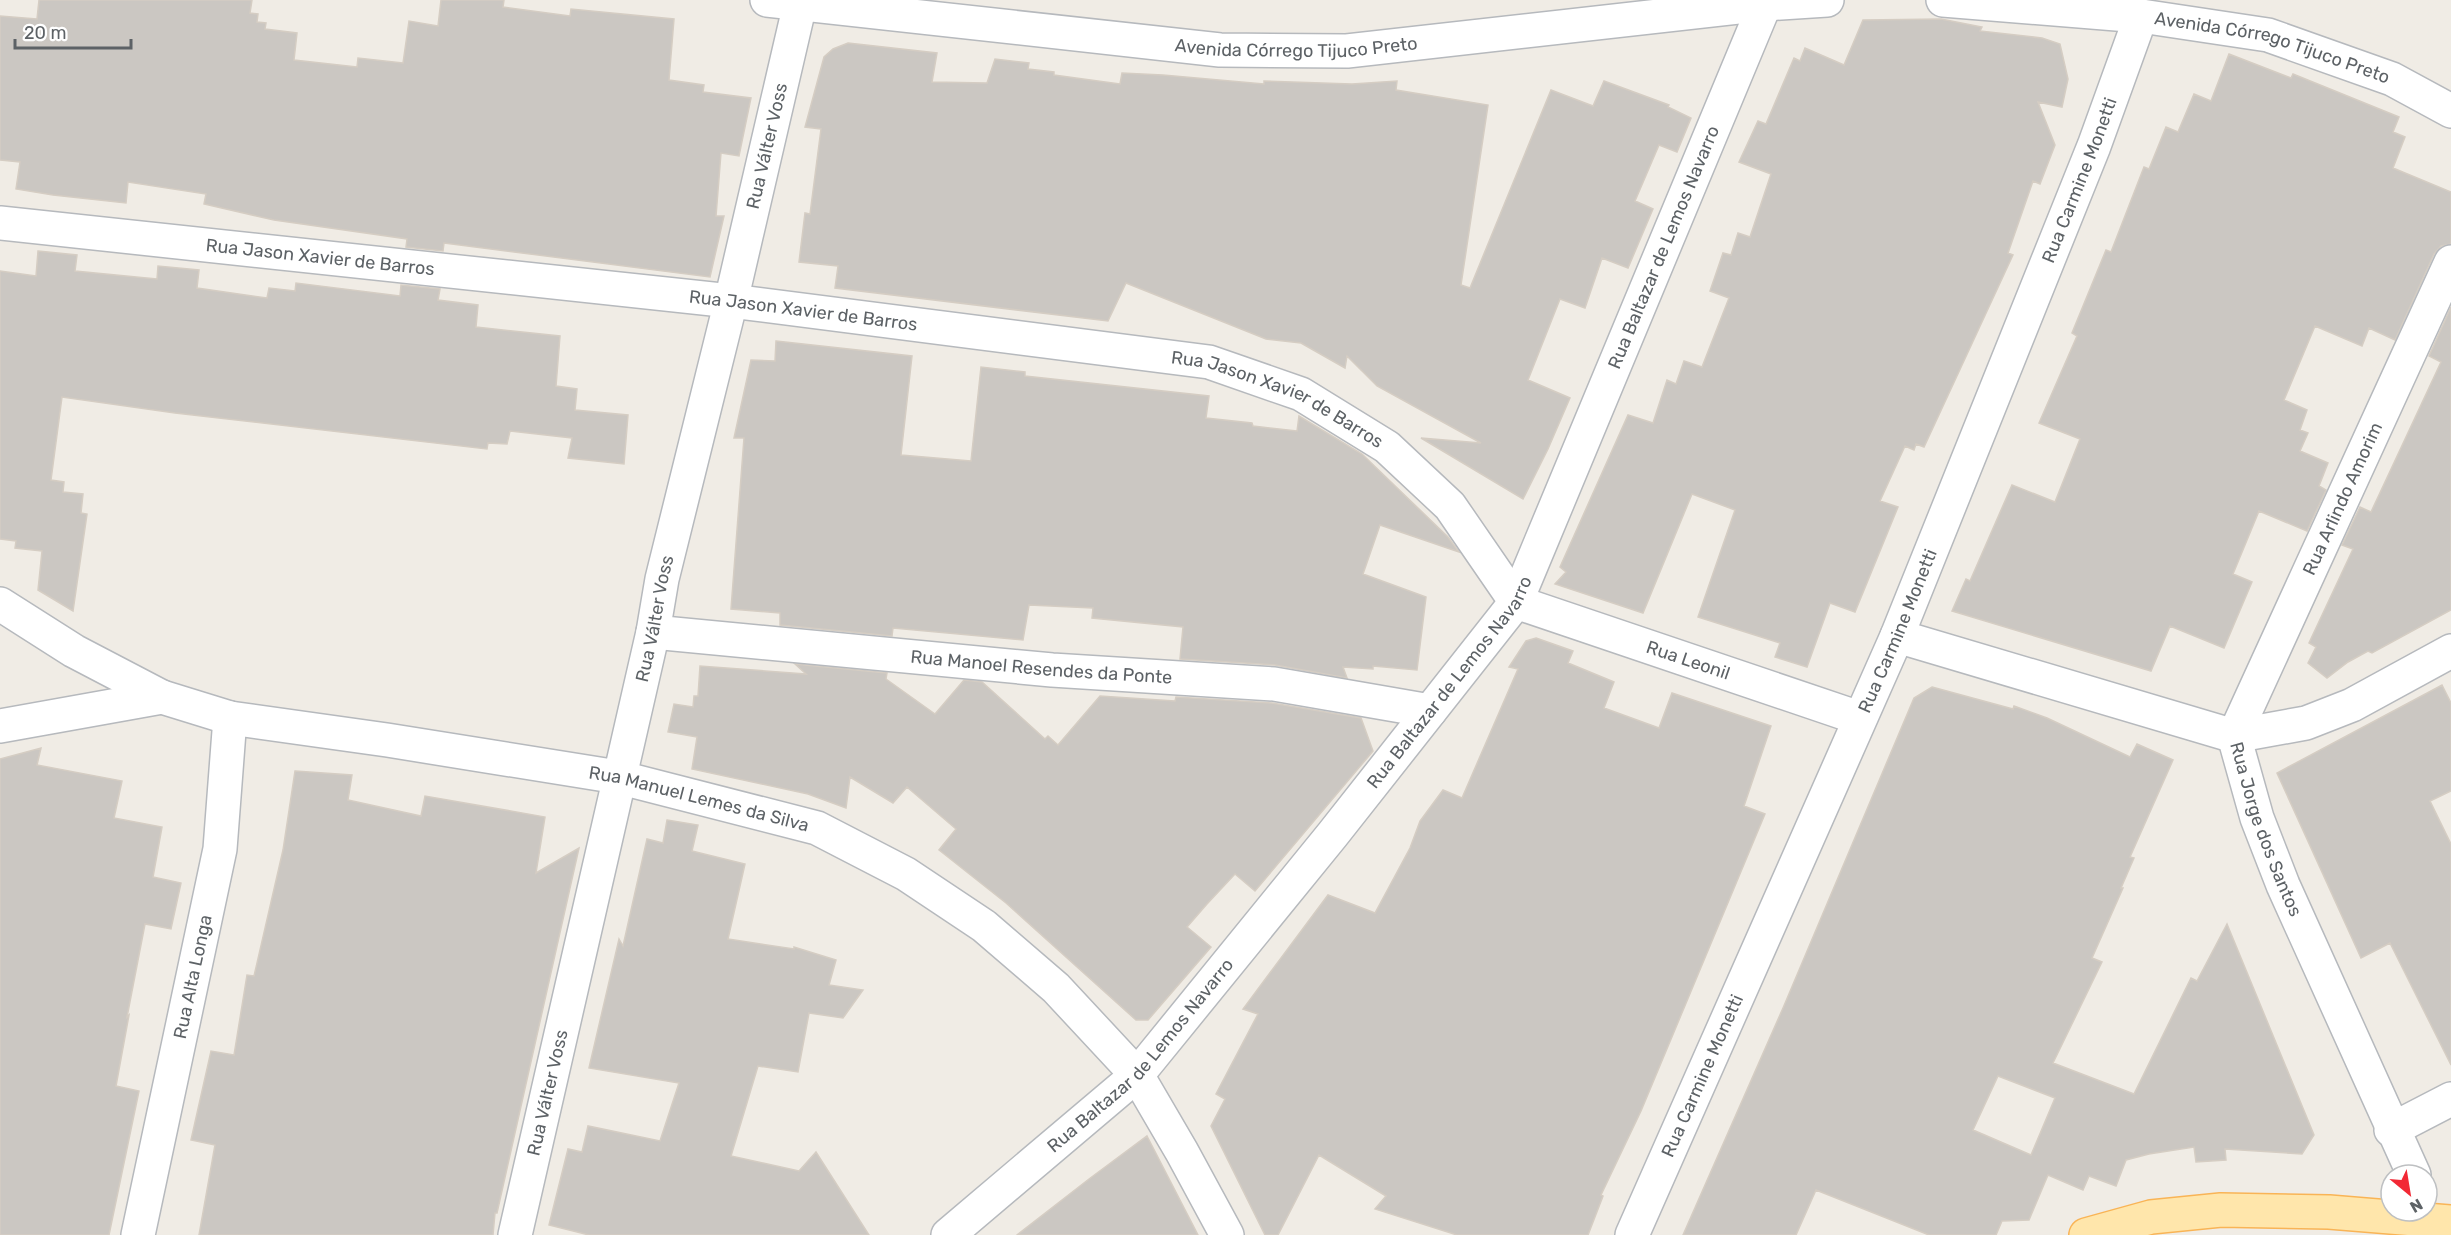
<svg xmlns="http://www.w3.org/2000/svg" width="2451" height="1235" font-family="Rubik,sans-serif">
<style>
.building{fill:#cbc7c2;stroke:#d5cdc3;stroke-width:1.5;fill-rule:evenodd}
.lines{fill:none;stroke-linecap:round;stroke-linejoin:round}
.minor-casing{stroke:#b6b9bd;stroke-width:36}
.major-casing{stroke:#f9b456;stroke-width:36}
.minor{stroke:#fff;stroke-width:33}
.major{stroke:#ffe6ab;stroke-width:33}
.labels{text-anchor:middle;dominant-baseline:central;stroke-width:6;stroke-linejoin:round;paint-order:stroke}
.street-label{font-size:18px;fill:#5d6266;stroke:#fff}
</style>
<rect width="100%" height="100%" fill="#f0ece5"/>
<path class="building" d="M39,0h213l-2,13 8,1 -1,8 9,1 -1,6 32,4 -3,27 63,7 1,-9 45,5 6,-42 29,5 3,-26h63l-1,7 67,9 1,-7 103,10 -5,61 35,5 -1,7 48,6 -12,58 -18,-3 -5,63h8l-14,61 -266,-34 -1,8 -37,-4 1,-8 -133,-19 -70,-16 2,-10 -78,-12 -2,21 -73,-8 -37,-6 4,-27 -20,-2v-144l37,3z
M1941,19l41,8 -2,4 62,7 18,6 8,35 -6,28 -24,-5 17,43 -15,39 -7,-3 -25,72 5,2 -89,192 -8,-3 -2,6 -9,-4 -25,55 18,6 -43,105 -25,-9 -23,64 -32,-10 5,-14 -82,-26 37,-107 -43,-16 -49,119 -88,-29 11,-12 -6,-5 68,-152 25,8 14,-43 9,4 8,-23 18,6 27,-69 -19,-7 13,-38 8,2 7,-22 12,4 21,-63 -32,-12 19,-41 8,3 28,-66 6,3 5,-13 39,17 19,-45z
M848,43l89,10 -5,29 55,1 8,-24 34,4 -1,6 26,3v3l66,9 2,-11 41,2 101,9v-3l88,3 45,-3 -1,9 92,15 -27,180 9,3 81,-198 42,16 11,-25 65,24 -1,2 23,11 -14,34 -18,-7 -24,56 18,8 -25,59 -26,-10 -17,50 -25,-9 -32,81 42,18 -22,51 -25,50 -102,-61 60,5 -104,-57 -30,-30 -2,12 -44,-25 -35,-4 -140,-56 -18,38 -273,-33 3,-22 -39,-4 6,-49 5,1 11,-85 -16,-2 19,-70 9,-8z
M2229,54l62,24 2,-4 106,43 -6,15 12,5 -12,31 58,24v52l-10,2 -7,8 -39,86 -26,-12 -7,18 -47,-20 -31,74 23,10 -7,20 8,3 -8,18 28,12 -9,23 7,4 -19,41 -48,-20 -26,63 19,8 -28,66 -54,-22 -19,45 -199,-60 14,-32 4,2 42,-96 43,17 25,-63 -41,-16 38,-87 -5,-3 34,-83 5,2 33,-85 5,2 17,-42 12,5 16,-38 17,7z
M38,251l39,4 -2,16 82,8 1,-13 41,4 -2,18 70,10 2,-10 26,3 1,-8 104,13 1,-11 39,4 -2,11 40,5 -2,22 84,9 -4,50 21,3 -2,21 53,5 -4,49 -56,-6 4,-20 -62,-7 -3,13 -19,-1 -1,6 -312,-36 -113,-16 -11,83 13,2 -1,10 20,2 -2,19 6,1 -14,97 -35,-21 4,-39 -27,-3 1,-7 -16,-2v-268l36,5z
M2451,307v303l-79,43 -4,-2 -20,11 -21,16 -19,-15 8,-16 -7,-4 44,-94 -11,-4 18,-38 11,5 70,-150 -12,-6z
M776,341l136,15 -11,99 70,6 10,-94 44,5v4l184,20 -3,22 46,5 1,3 44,5 2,-15 63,38 86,83 11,15 -79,-27 -17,49 63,23 -9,73 -44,-4v3l-30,-2 4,11 -72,-13 -95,-6 3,-32 -91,-9 1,-10 -64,-3 -6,35 -130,-12 -1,8 -112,-11v-12l-49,-4 13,-171h-10l17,-78 24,1z
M1536,638l37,13 -5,12 46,19 -10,26 55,20 13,-35 99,33 -27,80 21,8 -124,297 -40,84 2,1 -15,39h-131l-82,-26 11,-13 -67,-41 -41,80h-13l-54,-109 14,-27 -9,-5 42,-80 -15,-5 85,-114 47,18 35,-65 10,-27 23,-31 19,8 56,-129 -9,-2 17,-26z
M795,664l92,9 -1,6 49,35 29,-34 18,2 63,57 3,-3 10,9 42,-49 75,5 1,-4 96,6 89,15 12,33 -118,140 -20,-17 -28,30 -20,23 24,20 -63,73h-12l-130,-117 -67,-53 17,-21 -49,-42 -14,16 -43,-26 -4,31 -38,-14 -116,-25 5,-32 -29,-5 6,-28 19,3 1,-11h4l2,-30 106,8z
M2442,685l9,18v88l-21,10 21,43v221l-61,-122 -29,15 -84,-185z
M1932,687l81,22 1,-3 33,12 83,39 7,-13 36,16 -43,97 4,1 -13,30h2l-31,70 10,4 -49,101 81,31 57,-116 6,3 30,-57 87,211 -12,19 -77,-5 1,11 -30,2 -2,-15 -45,7 -23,6 -10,26 -27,-10 -6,14 -35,-15 -19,45 -27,1 -6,14h-67l-113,-45 -20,45h-113l100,-227 131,-310zM1998,1076l57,22 -24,57 -58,-25z
M41,748l-4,17 85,16 -8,37 48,9 -9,50 28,6 -10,46 -26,-5 -18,93 2,-2 -13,71 23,5 -30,144h-109v-476z
M295,771l57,4 -4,25 73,16 4,-20 120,21 -9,56 43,-25 -82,365h-2l-2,22h-294l16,-90 -24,-5 20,-89 23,4 13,-80 7,1 29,-126z
M667,820l31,5 -6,26 53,13 -17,75 66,10v-2l42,13 -7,25 34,5 -20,28 -34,-5 -11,59 -40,-6 -27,90 68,15 17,-19 53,83h-280l-40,-10 19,-76 14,3 6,-26 72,15 19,-58 -90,-15 30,-129 4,7 24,-107 16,4z
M1147,1136l51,99h-181l72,-56z"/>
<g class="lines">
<defs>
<g id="minor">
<path id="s1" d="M767,0l453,50 127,1 418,-47 62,-4"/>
<path id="s2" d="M1943,0l198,16 127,19 124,44 59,32"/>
<path id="s3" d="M0,223l731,78 478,61 92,32 86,53 63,59 66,96 343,116"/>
<path d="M0,604l74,47 88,46"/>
<path id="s4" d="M653,632l399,38 222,14 156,27"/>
<path id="s5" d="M1897,636l337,100 23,82 26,67 131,290"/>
<path id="s6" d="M0,726l162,-29 68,21 157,22 231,37 199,51 89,46 78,52 72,62 81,87 45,77 45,83"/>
<path id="s7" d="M2234,736l217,-474"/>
<path d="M2234,736l72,-13 46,-18 99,-54"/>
<path d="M2391,1130l60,-31"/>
<path id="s8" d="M138,1235l82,-386 10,-131"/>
<path id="s9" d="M515,1235l138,-603 9,-53 69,-278 69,-297"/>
<path id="s10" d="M948,1235l189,-160 196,-241 183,-232 249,-598"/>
<path id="s11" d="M1632,1235l265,-599 197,-490 47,-130"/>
</g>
<path id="major" d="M2086,1235l65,-18 70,-7 108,2 122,10"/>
</defs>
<use href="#minor" class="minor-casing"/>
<use href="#major" class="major-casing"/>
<use href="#minor" class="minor"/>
<use href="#major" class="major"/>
</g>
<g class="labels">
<g class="street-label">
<text stroke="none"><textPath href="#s1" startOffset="532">Avenida Córrego Tijuco Preto</textPath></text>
<text stroke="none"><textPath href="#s2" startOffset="334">Avenida Córrego Tijuco Preto</textPath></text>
<text stroke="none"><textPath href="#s9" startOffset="1118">Rua Válter Voss</textPath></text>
<text stroke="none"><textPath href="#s11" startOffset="1146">Rua Carmine Monetti</textPath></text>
<text stroke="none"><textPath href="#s10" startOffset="1238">Rua Baltazar de Lemos Navarro</textPath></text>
<text stroke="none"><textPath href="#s3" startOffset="322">Rua Jason Xavier de Barros</textPath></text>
<text stroke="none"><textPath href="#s3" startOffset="808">Rua Jason Xavier de Barros</textPath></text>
<text stroke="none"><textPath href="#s3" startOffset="1294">Rua Jason Xavier de Barros</textPath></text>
<text stroke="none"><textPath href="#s7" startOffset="261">Rua Arlindo Amorim</textPath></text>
<text stroke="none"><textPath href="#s9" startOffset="632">Rua Válter Voss</textPath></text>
<text stroke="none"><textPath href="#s11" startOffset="660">Rua Carmine Monetti</textPath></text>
<text stroke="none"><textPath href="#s3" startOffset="1800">Rua Leonil</textPath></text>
<text stroke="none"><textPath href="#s4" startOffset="390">Rua Manoel Resendes da Ponte</textPath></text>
<text stroke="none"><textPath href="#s10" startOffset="750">Rua Baltazar de Lemos Navarro</textPath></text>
<text stroke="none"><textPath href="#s6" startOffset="712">Rua Manuel Lemes da Silva</textPath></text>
<text stroke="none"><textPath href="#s5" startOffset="450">Rua Jorge dos Santos</textPath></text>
<text stroke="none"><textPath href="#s8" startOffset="264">Rua Alta Longa</textPath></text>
<text stroke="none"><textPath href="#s10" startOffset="264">Rua Baltazar de Lemos Navarro</textPath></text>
<text stroke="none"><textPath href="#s11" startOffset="174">Rua Carmine Monetti</textPath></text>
<text stroke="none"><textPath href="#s9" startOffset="146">Rua Válter Voss</textPath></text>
</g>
</g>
<g transform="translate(2409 1193) rotate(150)"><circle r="28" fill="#ffffff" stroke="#bec0c2" stroke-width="1.5"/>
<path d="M0-4.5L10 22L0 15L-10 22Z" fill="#f22935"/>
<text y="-9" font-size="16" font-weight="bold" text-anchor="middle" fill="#5d6266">N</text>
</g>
<path d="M15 39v9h116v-9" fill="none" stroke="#5d6266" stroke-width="3"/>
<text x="24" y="39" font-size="18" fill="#5d6266" stroke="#ffffff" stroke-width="4.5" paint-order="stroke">20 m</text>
</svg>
